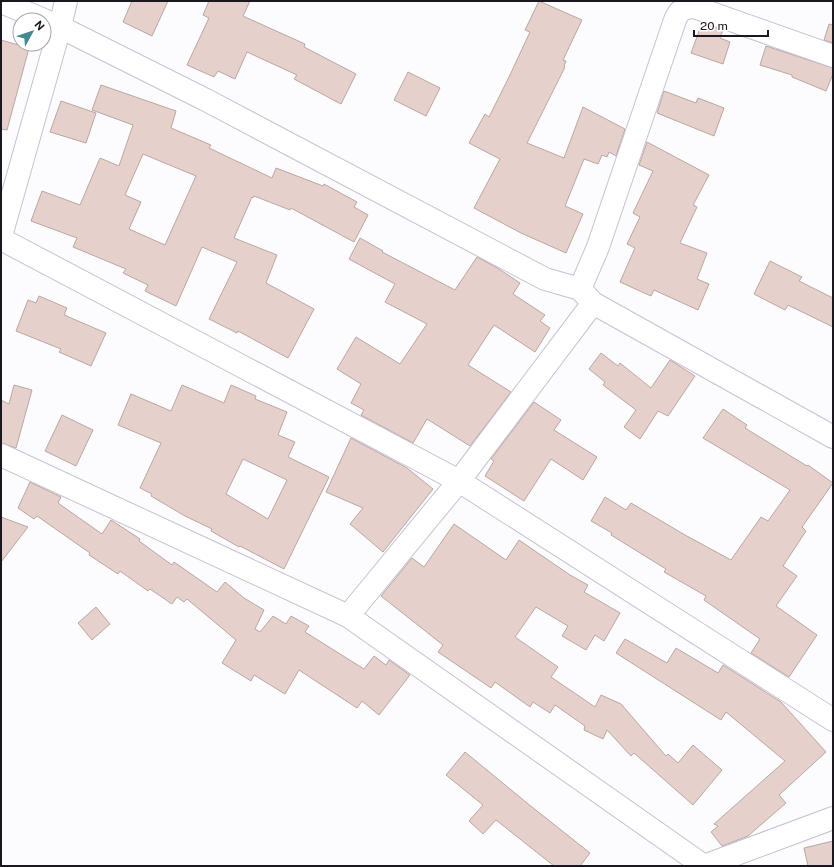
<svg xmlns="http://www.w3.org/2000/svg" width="834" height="867" font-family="'Public Sans',sans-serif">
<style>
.building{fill:#e6d0cb;stroke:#bba6a1;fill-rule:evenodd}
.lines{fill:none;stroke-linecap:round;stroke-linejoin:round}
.street-casing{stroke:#c7c1d3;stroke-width:24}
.street{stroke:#fff;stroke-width:22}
</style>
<rect width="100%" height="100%" fill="#fcfbfe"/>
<path class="building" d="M132,1h36l-16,35 -29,-14z
M209,1h41l-7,15 62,28 -1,3 52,27 -15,30 -47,-25 3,-4 -50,-23 -12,27 -17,-8 -4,6 -27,-12 22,-47 -6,-3z
M539,1l43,19 -19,40 3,1 -2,5 1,1 -38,76 37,15 19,-51 42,22 -9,27 -7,-4 -2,5 -5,-2 -4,9 -14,-5 -19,47 18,8 -17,39 -45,-20 -47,-25 26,-49 -31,-16 16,-29 4,3 20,-40 21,-45 -5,-2z
M702,23l21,7 -3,8 10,4 -7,22 -32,-11z
M829,24l4,1v18l-9,-3z
M1,40l28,8 -22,82 -6,-1z
M766,46l67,22v6l-7,17 -34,-14v-2l-32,-10z
M408,72l32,16 -14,28 -32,-16z
M101,85l75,26 -5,17 40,17 -2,3 63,30 4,-10 47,18 1,-2 33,18 -3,5 14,8 -14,27 -63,-34 -1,2 -36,-14 -1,2 -1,-1 -18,41 43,17 -11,28 48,26 -26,49 -50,-27 -1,2 -28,-14 28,-57 -35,-15 -26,59 -31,-15 3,-6 -25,-12 3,-4 -53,-22 4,-9 -46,-17 11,-30 38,14 20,-47 19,8 14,-41 -41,-15zM143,154l53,22 -31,69 -36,-16 12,-27 -16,-7z
M664,91l32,12 2,-5 26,10 -10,28 -57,-23z
M61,101l35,12 -10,30 -36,-11z
M647,142l62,33 -16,30 4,2 -17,36 27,10 -10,26 12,5 -11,26 -44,-20 -3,6 -31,-14 15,-34 -8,-4 13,-27 -7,-4 20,-42 -14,-6z
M360,238l23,13 -1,1 73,38 22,-33 22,12 21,14 -7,11 32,21 -5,6 10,7 -15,24 -41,-27 -26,40 43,27 -41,54 -43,-27 -14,24 -52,-28 3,-5 -13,-7 10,-19 -24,-15 19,-32 44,27 27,-40 -42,-22 10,-18 -46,-25z
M770,261l32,16 -3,4 34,17v29l-45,-22 -3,5 -31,-16z
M39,296l28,12 -3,7 42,18 -15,33 -32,-14 2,-3 -45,-18 12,-31 8,3z
M601,353l17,13 2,-3 31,25 19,-28 25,16 -27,40 -10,-5 -18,28 -16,-12 12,-17 -33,-25 2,-3 -16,-13z
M14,385l18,5 -16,58 -15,-5v-43l8,4z
M182,385l42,18 7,-18 25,11 -1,3 32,13 -9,23 17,7 -7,15 41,20 -45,92 -44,-23 -1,1 -28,-16 1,-2 -27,-13 -34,-20 1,-2 -12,-6 21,-45 -43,-18 13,-31 40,17zM243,459l44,21 -19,39 -42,-25z
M534,402l27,18 -7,10 43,27 -14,23 -32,-21 -27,42 -39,-25 9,-15 -3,-2z
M723,409l24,16 -2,3 62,38 1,-1 25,18 -31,44 4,4 -23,35 14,10 -21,30 41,29 -28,42 -38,-24 9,-14 -56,-39 2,-4 -42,-24 2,-3 -55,-34 1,-2 -21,-12 14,-24 21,13 5,-7 54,32 46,25 30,-43 7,4 22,-31 -87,-52z
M62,415l31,15 -17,36 -31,-15z
M351,438l56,30 26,21 -50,63 -33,-28 13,-16 -37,-16z
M30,482l31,15 -3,6 44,31 9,-14 29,19 -1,2 33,24 2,-3 43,30 8,-10 19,16 20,12 -9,19 5,3 13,-16 13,8 5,-8 18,10 -4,6 59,37 10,-13 12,9 3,-5 21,15 -31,40 -17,-14 -5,7 -58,-38 -14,24 -31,-19 -3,6 -29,-18 14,-23 -49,-41 -3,3 -7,-5 -5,7 -22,-15 -2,2 -28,-20 -2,3 -29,-19 1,-2 -53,-37 -3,3 -16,-11z
M1,517l27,10 -27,35z
M454,524l52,36 13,-20 51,35 18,10 -4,7 36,21 -16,28 -9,-6 -9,15 -24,-14 6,-10 -32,-19 -21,30 43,30 -7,10 44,30 6,-12 20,9 45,52 2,-2 10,9 15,-18 29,25 -29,35 -59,-52 -3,3 -24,-26 -4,9 -19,-9 1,-4 -30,-21 -5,8 -17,-11 -3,5 -35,-25 -4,6 -53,-36 5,-7 -62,-49 31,-38 12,9z
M96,607l14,17 -18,16 -14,-17z
M625,639l42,24 9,-15 42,25 5,-8 58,37 45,50 -47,43 7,8 -38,33 -26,10 -11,-14 7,-6 -4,-2 71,-63 -59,-49 -5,8 -105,-67z
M465,752l62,51 63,50 -10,13h-26l-58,-46 -13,14 -14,-13 14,-16 -37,-30z
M833,841v25h-25l-4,-18z"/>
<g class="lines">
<defs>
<path id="street" d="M1,2l43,18
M44,20l16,7 146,73 339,179 35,10 13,14 240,134
M1,236l59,-209 6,-26
M1,239l458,242 374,239
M580,289l18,-42 77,-227c4,-10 8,-12 19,-13l139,49
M1,455l347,161 356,250 129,-48
M348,616l111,-135 134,-178"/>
</defs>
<use href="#street" class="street-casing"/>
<use href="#street" class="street"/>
</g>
<rect width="834" height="867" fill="none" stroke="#1a181e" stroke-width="4"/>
<g transform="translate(32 32) rotate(50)"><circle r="19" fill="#ffffff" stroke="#a3a3a5"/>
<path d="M0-3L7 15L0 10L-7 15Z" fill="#42898f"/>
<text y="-6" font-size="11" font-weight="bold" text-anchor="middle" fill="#1a181e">N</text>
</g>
<path d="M694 30v6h74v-6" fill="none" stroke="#1a181e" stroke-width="2"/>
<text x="700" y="30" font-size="12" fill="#1a181e" stroke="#ffffff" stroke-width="3" paint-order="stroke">20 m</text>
</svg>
